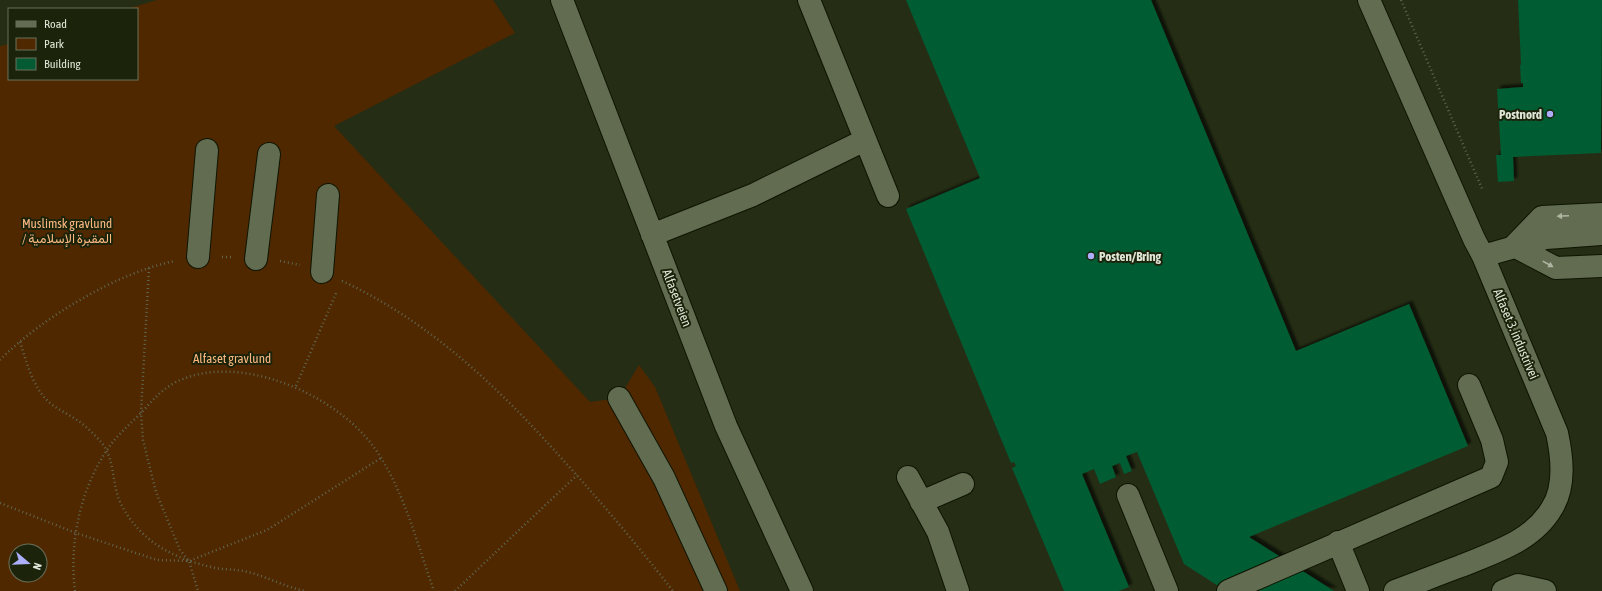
<svg xmlns="http://www.w3.org/2000/svg" width="1602" height="591" font-family="'Asap Condensed',Vazirmatn,sans-serif">
<style>
.green{fill:#502800;fill-rule:evenodd}
.building{fill:#045b33;filter:url(#shadow)}
.lines{fill:none;stroke-linecap:round;stroke-linejoin:round}
.minor-casing{stroke:#0e1501;stroke-width:24}
.path{stroke:#5f6651;stroke-width:2.5;stroke-dasharray:1 3;stroke-linecap:butt}
.minor{stroke:#626c51;stroke-width:22}
.oneway{fill:#aeb5a1}
.poi-dot{fill:#acaffb;stroke:#1b230a;stroke-width:1.5}
.labels{text-anchor:middle;dominant-baseline:central;stroke-width:4;stroke-linejoin:round;paint-order:stroke}
.poi-label{font-size:13px;font-weight:bold;fill:#e0e6d7;stroke:#1b230a;text-anchor:end}
.park-label{font-size:13px;fill:#fab881;stroke:#1b230a}
.street-label{font-size:13px;fill:#e0e6d7;stroke:#1b230a}
</style>
<defs>
<filter id="shadow"><feDropShadow dx="3.5" dy="-3.5" stdDeviation="1" flood-color="#0009"/></filter>
</defs>
<rect width="100%" height="100%" fill="#252d14"/>
<path class="green" d="M157,0h336l22,33 -181,93 256,276 29,-4 20,-33 16,22 85,204h-740v-545l9,-2v35h128v-70h-10zM16,551h24v24h-24z"/>
<path class="building" d="M906,0h245l145,351 113,-47 59,142 -219,91 85,54h-108l-42,-27 -47,-112 -11,4 6,15 -8,3 -4,-11 -8,3 4,11 -16,7 -6,-15 -12,5 47,113 -10,4h-55l-52,-123 4,-2 -2,-4 -3,1 -105,-254 74,-31z
M1518,0h84l-1,153 -88,4 1,24 -16,1 -2,-27h5l-4,-66 26,-2v-4h-2l-1,-18h1z"/>
<g class="lines">
<defs>
<path id="minor" d="M562,0l164,426 76,165
M809,0l79,196
M1369,0l105,239 9,17 74,177c5,23 9,53 -5,75 -19,33 -57,44 -91,58 -22,8 -44,17 -66,25
M1602,214l-60,3 -28,29 42,22 46,-2
M652,235l101,-40 112,-55
M1483,256l63,-18 56,-4
M198,257l9,-107
M256,259l13,-105
M322,272l6,-77
M619,398l45,80 52,113
M908,477l30,55 20,59
M1128,495l39,96
M921,502l42,-18
M1338,542l20,49
M1228,591l263,-114 6,-15 -5,-22 -23,-55
M1503,591l15,-6 27,6"/>
</defs>
<use href="#minor" class="minor-casing"/>
<path class="path" d="M1401,0l82,191
M222,257h11
M280,261l20,4
M149,268l-8,144 2,28 13,52 24,58 9,11 9,30
M342,281c89,41 158,108 222,180 38,42 74,85 109,130
M20,342c7,21 13,47 31,62 8,6 17,10 26,16 8,5 18,15 24,22 15,18 10,42 20,62 20,39 54,55 94,64 11,2 22,1 33,4 20,5 37,15 57,19
M0,360c40,-41 118,-88 175,-99
M296,386l41,-95
M0,503l76,30 81,27 32,1 78,-31 114,-72
M75,591c-6,-48 5,-101 32,-141 9,-14 22,-25 34,-37 11,-12 20,-23 35,-31 61,-30 154,10 194,60 33,43 46,99 64,149
M455,591l122,-116"/>
<use href="#minor" class="minor"/>
</g>
<defs><path id="oneway-solid" d="M-6-.8H1V-3.2L6.5 0L1 3.2V.8H-6Z"/></defs>
<g class="oneway">
<use href="#oneway-solid" transform="translate(1563 216) rotate(177)"/>
<use href="#oneway-solid" transform="translate(1548 264) rotate(29)"/>
</g>
<g class="poi-dot">
<circle cx="1550" cy="114" r="4"/>
<circle cx="1091" cy="256" r="4"/>
</g>
<g class="labels">
<g class="poi-label">
<text x="1542" y="114">Postnord</text>
<text x="1099" y="256" text-anchor="start">Posten/Bring</text>
</g>
<g class="park-label">
<text x="67" y="223">Muslimsk gravlund<tspan x="67" dy="15">/ المقبرة الإسلامية</tspan></text>
<text x="232" y="358">Alfaset gravlund</text>
</g>
<g class="street-label">
<text transform="translate(677 298) rotate(69)">Alfasetveien</text>
<text transform="translate(1516 334) rotate(67)">Alfaset 3. industrivei</text>
</g>
</g>
<rect x="8" y="8" width="130" height="72" fill="#1b230a" stroke="#6a715c"/>
<rect x="16" y="21" width="20" height="6" fill="#626c51" stroke="#6a715c"/>
<text x="44" y="28" font-size="12" fill="#e0e6d7">Road</text>
<rect x="16" y="38" width="20" height="12" fill="#502800" stroke="#6a715c"/>
<text x="44" y="48" font-size="12" fill="#e0e6d7">Park</text>
<rect x="16" y="58" width="20" height="12" fill="#045b33" stroke="#6a715c"/>
<text x="44" y="68" font-size="12" fill="#e0e6d7">Building</text>
<g transform="translate(28 563) rotate(109)"><circle r="19" fill="#1b230a" stroke="#6a715c"/>
<path d="M0-3L7 15L0 10L-7 15Z" fill="#acaffb"/>
<text y="-6" font-size="11" font-weight="bold" text-anchor="middle" fill="#e0e6d7">N</text>
</g>
</svg>
